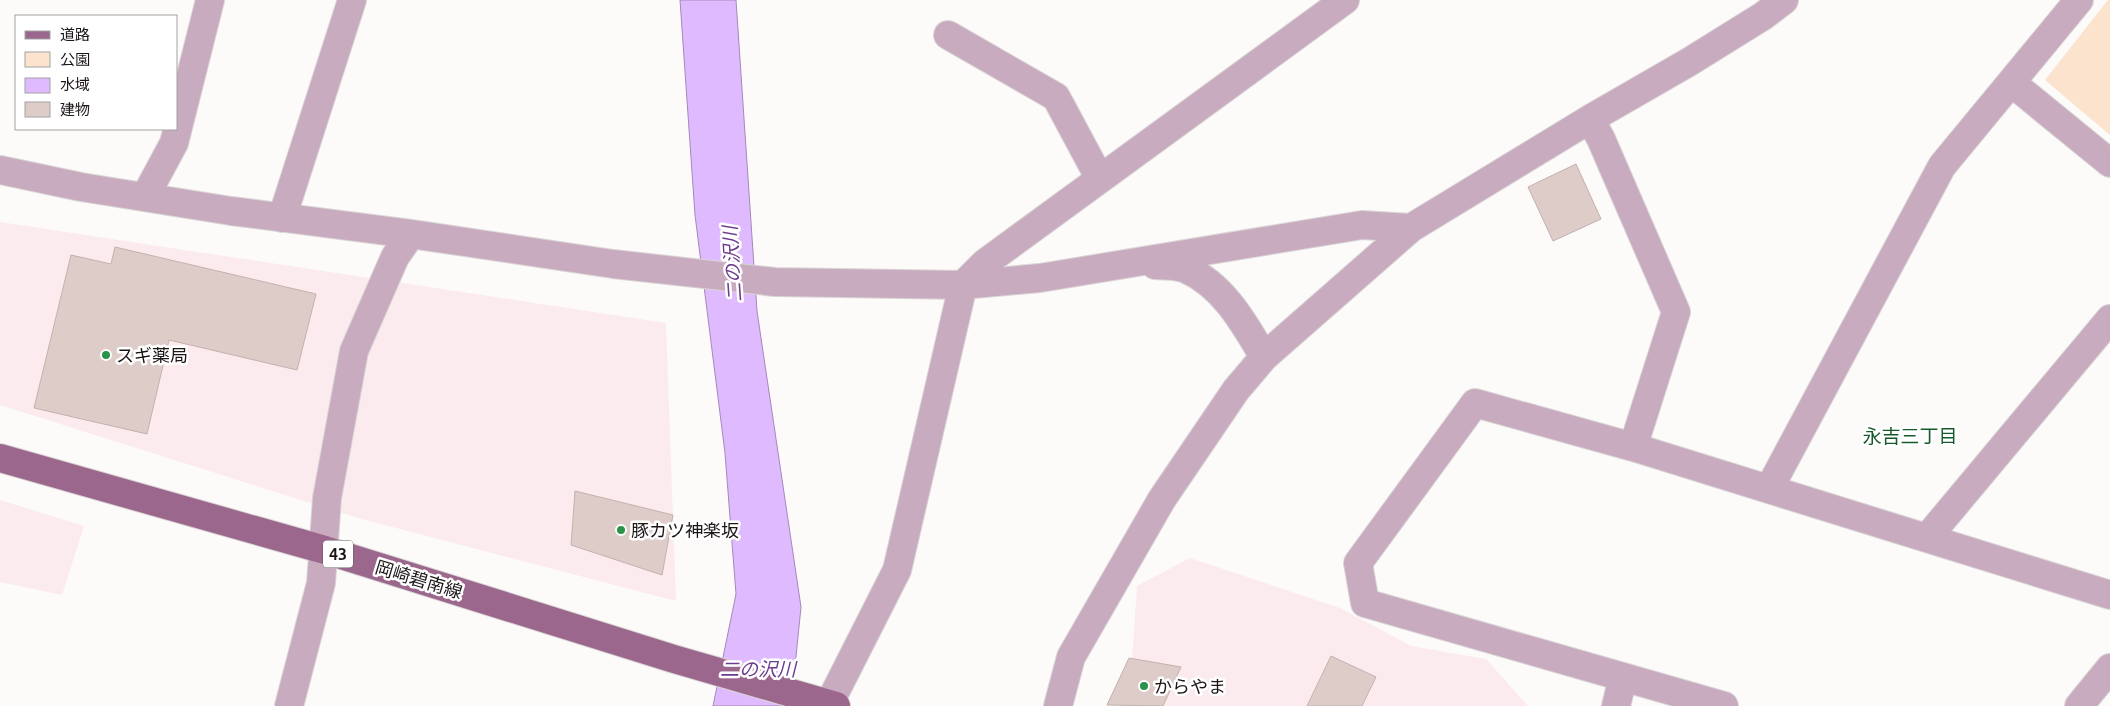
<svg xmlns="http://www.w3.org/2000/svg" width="2110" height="706" font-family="Ubuntu,'Noto Sans JP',sans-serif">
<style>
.built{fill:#fcebee}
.green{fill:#fbe3ce}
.water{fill:#dfbafe;stroke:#a489b9}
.building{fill:#ddccc7;stroke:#c2b1ad}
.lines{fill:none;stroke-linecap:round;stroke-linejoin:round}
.minor-casing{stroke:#d9d6d6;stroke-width:30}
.major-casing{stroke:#d9d6d6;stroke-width:30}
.minor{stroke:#c9abbf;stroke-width:28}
.major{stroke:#9c678d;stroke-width:28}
.poi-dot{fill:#29934a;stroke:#fff;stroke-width:2}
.labels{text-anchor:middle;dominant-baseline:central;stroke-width:5;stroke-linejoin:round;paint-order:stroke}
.shield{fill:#fff;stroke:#605c5d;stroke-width:1}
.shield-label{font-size:16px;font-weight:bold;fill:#1c1617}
.poi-label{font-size:18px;fill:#1c1617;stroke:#fff;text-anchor:start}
.street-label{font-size:18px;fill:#1c1617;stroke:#fff}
.water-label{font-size:19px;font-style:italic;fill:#6b3d8c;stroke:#fff}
.neighbourhood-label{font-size:19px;fill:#16592b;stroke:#fff}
</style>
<rect width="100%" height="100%" fill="#fdfafa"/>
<path class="built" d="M0,222l666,101 10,278 -318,-83 -358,-113z
M0,500l84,26 -22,69 -62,-13z
M1190,558l150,50 71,38 75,13 42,47h-399l8,-120z"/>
<path class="green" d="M2108,0h2v135l-65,-55z"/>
<path class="water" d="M680,0h56l21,311 44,296 -10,99h-78l23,-112 -11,-141 -30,-238z"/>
<path class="building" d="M1576,164l25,55 -48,22 -25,-54z
M115,247l201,47 -19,76 -128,-30 -22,94 -113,-26 37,-153 40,9z
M575,491l98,24 -11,60 -91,-30z
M1331,656l45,21 -14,29h-55z
M1129,658l52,9 -18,39 -56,-1z"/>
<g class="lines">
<defs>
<path id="minor" d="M948,35l108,62 44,82
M2012,83l98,80
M1590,119l11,20 75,173 -43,135
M0,170l81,17 150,24 180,23 202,30 162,18 188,3 77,-7 322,-53 49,3
M145,197l29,-54 36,-143
M282,218l70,-218
M1155,265c9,1 22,0 31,4 37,16 58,54 78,88
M1769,489l173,-323 137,-166
M1927,538l183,-219
M289,706l32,-123 6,-85 27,-147 41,-94 16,-23
M828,706l69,-136 66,-285 22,-22 360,-263
M1058,706l13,-49 91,-158 74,-109 28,-33 147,-129 179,-109 99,-57 74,-46 21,-16
M1616,706l7,-29
M1724,706l-359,-103 -7,-40 117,-160 158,44 477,148
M2079,706l31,-38"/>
<path id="major" d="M0,458l325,92 349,109 162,47"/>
</defs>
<use href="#minor" class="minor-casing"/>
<use href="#major" class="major-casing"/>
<use href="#minor" class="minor"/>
<use href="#major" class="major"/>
</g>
<g class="poi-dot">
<circle cx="106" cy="355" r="5"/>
<circle cx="621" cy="530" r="5"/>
<circle cx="1144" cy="686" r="5"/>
</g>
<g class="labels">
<rect class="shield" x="323" y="540.5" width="30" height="27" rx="4"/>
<g class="shield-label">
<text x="338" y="554">43</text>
</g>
<g class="poi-label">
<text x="116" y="355">スギ薬局</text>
<text x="631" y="530">豚カツ神楽坂</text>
<text x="1154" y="686">からやま</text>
</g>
<g class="street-label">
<text transform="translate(419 579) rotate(17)">岡崎碧南線</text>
</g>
<g class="water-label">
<text transform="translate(732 264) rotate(-94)">二の沢川</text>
<text x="758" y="669">二の沢川</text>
</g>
<g class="neighbourhood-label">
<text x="1910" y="436">永吉三丁目</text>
</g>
</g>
<rect x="15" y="15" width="162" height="115" fill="#ffffff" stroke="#a4a2a2"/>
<rect x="25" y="31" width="25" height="8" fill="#9c678d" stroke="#a4a2a2"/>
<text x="60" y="40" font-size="15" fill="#1c1617">道路</text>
<rect x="25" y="52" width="25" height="15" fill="#fbe3ce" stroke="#a4a2a2"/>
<text x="60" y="65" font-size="15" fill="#1c1617">公園</text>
<rect x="25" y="78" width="25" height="15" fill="#dfbafe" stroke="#a4a2a2"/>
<text x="60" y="90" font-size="15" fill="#1c1617">水域</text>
<rect x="25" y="102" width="25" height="15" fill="#ddccc7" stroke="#a4a2a2"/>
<text x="60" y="115" font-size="15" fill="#1c1617">建物</text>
</svg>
